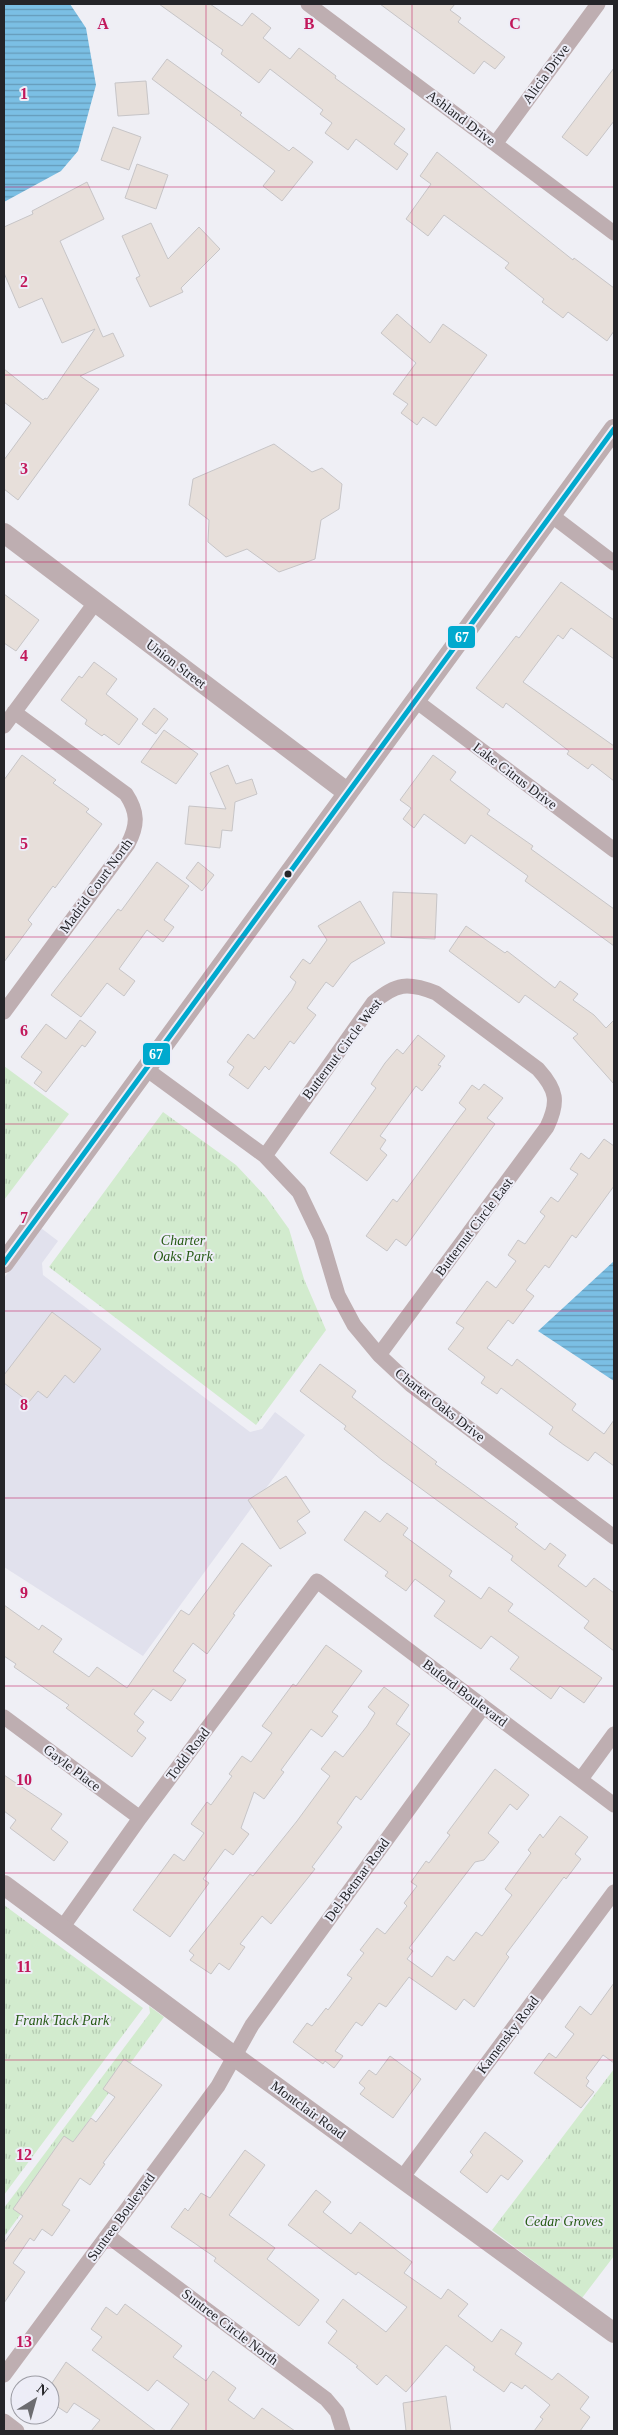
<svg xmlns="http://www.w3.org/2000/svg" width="618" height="2435" font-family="Georgia,serif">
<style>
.built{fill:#e1e1ed}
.park{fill:url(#park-tufts)}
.water{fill:url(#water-rules)}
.building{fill:#e7dfda;stroke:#c7c5c7}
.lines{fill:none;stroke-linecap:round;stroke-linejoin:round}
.minor{stroke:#beaeb1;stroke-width:15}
.tertiary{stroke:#beaeb1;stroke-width:20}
.bus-1-casing{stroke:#ededf7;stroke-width:9}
.bus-1{stroke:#00a9ce;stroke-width:5}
.grid{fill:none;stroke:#c2185b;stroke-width:1;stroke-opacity:0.55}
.bus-dot{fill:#252529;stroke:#ededf7;stroke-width:2}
.labels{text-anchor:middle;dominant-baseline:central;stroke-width:4;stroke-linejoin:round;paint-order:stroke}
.street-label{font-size:14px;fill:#252529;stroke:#ededf7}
.park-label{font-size:14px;font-style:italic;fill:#265b14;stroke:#ededf7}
.grid-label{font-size:16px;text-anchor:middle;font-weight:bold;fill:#c2185b;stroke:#ededf7;stroke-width:4;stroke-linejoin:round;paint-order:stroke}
.line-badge{stroke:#ededf7;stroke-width:2}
.badge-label{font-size:14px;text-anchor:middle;font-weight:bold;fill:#fff}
</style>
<defs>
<pattern id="park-tufts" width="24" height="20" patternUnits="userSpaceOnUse" patternTransform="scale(1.25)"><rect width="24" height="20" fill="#d2ebce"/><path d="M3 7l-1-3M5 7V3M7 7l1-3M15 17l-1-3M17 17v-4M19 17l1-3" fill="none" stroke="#b4c9b1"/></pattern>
<pattern id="water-rules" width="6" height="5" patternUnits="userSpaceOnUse" patternTransform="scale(1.25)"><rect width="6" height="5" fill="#7bbfe4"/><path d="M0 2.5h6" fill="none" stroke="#659bb9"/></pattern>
</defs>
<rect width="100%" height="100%" fill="#efeff5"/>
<path class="built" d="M41,1228l17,13 -16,22 1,12 207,157 12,-3 13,-17 30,23 -162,221 -139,-89v-289z"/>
<path class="park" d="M4,1066l65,48 -65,86z
M163,1112l73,53 30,32 23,32 15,50 22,51 -70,95 -207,-158z
M4,1905l139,103 -139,187z
M149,2006l15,11 -160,220v-29l146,-195z
M614,2069v187l-32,42 -90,-68z"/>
<path class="water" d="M4,4h66l16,24 10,57 -18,66 -17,20 -57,31z
M614,1261v120l-76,-50z"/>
<path class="building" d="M159,4h51l32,22 10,-13 19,15 -8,10 27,21 9,-11 37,28 -1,2 70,51 -11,15 14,10 -11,16 -41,-31 -8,11 -23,-17 7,-10 -12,-9 3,-4 -53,-41 -11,14 -38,-29 2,-4z
M380,4h75l-5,6 11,8 -3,4 47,35 -10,12 -11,-8 -10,13z
M167,59l75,54 -2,2 49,36 4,-4 20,15 -31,39 -19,-15 12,-15 -123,-92z
M614,68v53l-27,35 -25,-19z
M146,81l3,33 -31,2 -3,-33z
M113,127l28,10 -12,33 -28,-10z
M437,152l136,108 1,-2 40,30v43l-7,10 -39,-29 -5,6 -21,-16 2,-3 -39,-31 4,-5 -65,-48 -16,21 -22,-17 25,-35 -11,-8z
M137,164l31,11 -12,34 -31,-11z
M87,182l17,37 -44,22 43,96 10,-4 11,23 -44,20 19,13 -81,111 -14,-11v-29l27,-37 -27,-21v-33l39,31 2,-2 2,1 48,-70 -33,14 -20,-45 -23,10 -15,-35v-46l29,-13 -1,-3z
M151,223l17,36 31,-32 21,22 -39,39 2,4 -33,15 -14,-29 4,-2 -18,-40z
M397,314l33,29 13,-19 44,31 -51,71 -13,-9 -6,8 -16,-12 7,-9 -15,-10 23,-31 -35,-30z
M274,444l38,28 10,-4 20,16 -3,25 -18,11 -6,39 -36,13 -32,-23 -21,8 -18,-15 1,-22 -20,-15 4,-26z
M561,582l53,38v39l-43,-31 -8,11 -5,-4 -35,47 91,64v35l-22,-17 -4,5 -21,-15 2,-3 -63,-48 -3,5 -27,-20 40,-52 3,2z
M4,594l35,26 -23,31 -12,-8z
M94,662l23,17 -11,15 32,25 -19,26 -15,-11 -2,2 -17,-12 2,-4 -26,-20 18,-24 3,2z
M154,708l14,11 -12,15 -14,-10z
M164,730l34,24 -22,30 -35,-22z
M22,755l34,25 -3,3 36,26 -3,3 16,12 -47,64 -2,-2 -25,34 4,4 -28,38v-182z
M433,755l23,17 -6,8 40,30 -3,4 46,32 -2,3 83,60v37l-89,-65 3,-5 -57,-41 -6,9 -41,-30 -10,14 -11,-9 8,-11 -11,-8z
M228,765l8,19 16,-5 5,15 -22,8 -3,29 -10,-1 -2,18 -35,-4 4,-38 37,3 -16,-36z
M157,862l32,24 -25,34 10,7 -11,15 -16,-12 -28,39 16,12 -11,15 -17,-13 -26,34 -30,-22 67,-86 3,2z
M198,862l16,13 -12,16 -16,-13z
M393,892l44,2 -2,45 -44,-2z
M360,901l25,42 -34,20 -18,24 -7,-5 -19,26 9,7 -22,29 -4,-3 -21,29 -4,-4 -17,23 -19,-14 5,-8 -7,-5 21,-28 6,5 38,-49 4,-8 -6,-5 13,-18 7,5 17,-24 -9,-14z
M466,926l39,27 2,-2 48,37 5,-7 18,13 -5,6 21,15 12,13 8,-8v64l-41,-46 5,-4 -53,-39 -6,8 -70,-52z
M80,1020l16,12 -11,15 -3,-2 -36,47 -12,-9 8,-11 -21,-15 25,-33 20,15z
M418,1035l27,21 -7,9 3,1 -19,25 -6,-5 -36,50 6,4 -6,9 7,6 -20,26 -37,-28 46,-65 -5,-4 14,-21 12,-14 6,5z
M484,1084l19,14 -16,20 8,6 -89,122 -10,-7 -9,12 -21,-15 27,-37 4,3 62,-84 7,-9 -7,-6 13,-18 7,5z
M604,1139l10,7v40l-38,52 -4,-3 -23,33 -4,-3 -19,25 8,6 -21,28 -5,-4 -21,28 25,18 5,-7 59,45 -4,6 32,24 10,-14v46l-19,-14 -7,9 -24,-16 -15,-11 4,-7 -52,-39 -4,6 -16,-11 4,-6 -37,-28 16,-21 -8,-5 20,-27 11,-15 9,7 20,-27 -8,-6 10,-15 7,4 20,-28 -5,-4 11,-15 7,5 20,-28 -8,-5 11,-16 8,6z
M52,1312l49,37 -27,34 -9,-8 -18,23 -9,-7 -9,11 -25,-19v-8z
M320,1364l36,27 -4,6 85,65 -2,2 83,60 -3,3 30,23 5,-7 16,12 -8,11 28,21 8,-9 20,15v58l-30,-23 5,-7 -78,-61 2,-4 -131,-96 -38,-31 2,-3 -46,-35z
M286,1476l24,36 -13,9 9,12 -26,16 -32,-49z
M365,1511l15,11 7,-9 21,15 -5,7 49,36 -3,5 32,23 8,-12 24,17 -5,7 94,67 -18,25 -24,-17 -9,13 -41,-30 9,-12 -28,-21 -10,13 -47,-33 11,-15 -30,-22 -9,12 -21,-15 3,-4 -44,-32z
M242,1543l30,23h-3l-36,48 2,1 -28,39 -14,-11 -20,28 13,9 -15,21 -18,-12 -19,25 10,8 -7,9 9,7 -14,19 -66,-49 3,-3 -55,-38 2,-3 -12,-8v-51l35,25 3,-5 20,14 -9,13 36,25 8,-10 30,21 54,-78 8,5z
M326,1645l36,26 -30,41 6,4 -16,21 -11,-8 -30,41 3,2 -20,27 -10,-7 -13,36 8,6 -16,21 -8,-6 -22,30 6,4 -39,54 -37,-27 41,-56 10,7 20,-28 -13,-9 16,-22 4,3 21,-29 -3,-2 13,-18 9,6 21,-29 -10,-7 31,-42 3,2z
M384,1687l25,18 -13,19 14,10 -49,66 -5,-4 -19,27 5,4 -30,40 3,2 -44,55 -9,-8 -22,28 5,3 -16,23 -10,-7 -8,11 -21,-14 4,-5 -5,-4 61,-77 3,2 44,-55 33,-45 -9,-7 14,-18 8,6 24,-31 8,-13 -7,-6z
M495,1769l34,26 -12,15 -7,-6 -22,29 11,9 -15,18 -9,2 -66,86 4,3 -6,8 25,18 15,-21 7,5 22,-29 6,4 30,-41 -7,-6 26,-36 -3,-3 12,-16 3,4 17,-22 28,21 -13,17 6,5 -15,20 -2,-2 -58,77 3,3 -35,50 -10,-8 -8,11 -47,-33 -23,30 -7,-4 -17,23 -6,-4 -21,29 8,5 -9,12 -9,-7 -2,3 -30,-22 14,-19 5,3 14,-18 2,2 24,-32 -5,-3 17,-22 -4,-3 17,-22 8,6 22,-28 -3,-3 13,-17 -6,-4 15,-21 3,2 21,-28 -3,-2z
M4,1775l58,39 -11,15 17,13 -14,19 -44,-33 6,-8 -12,-9z
M614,1983v80l-11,-8 -17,23 3,3 -3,5 8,6 -13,16 -47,-35 15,-20 7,5 18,-24 -9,-7 15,-21 11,9z
M390,2056l31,23 -28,39 -33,-24 5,-6 -6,-5 10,-13 7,5z
M124,2059l38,26 -59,78 2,1 -15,21 -10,-7 -18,27 8,5 -18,26 -10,-7 -8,12 -4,-3 -17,25 12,9 -21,31v-60l19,-27 -10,-7 51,-73 9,6 18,-24 5,4 19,-25 -12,-8z
M485,2132l38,29 -15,19 -7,-5 -14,18 -27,-21 13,-17 -3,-3z
M245,2150l20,15 -36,50 46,33 -8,11 52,41 -20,26 -85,-65 2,-3 -45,-31 14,-19 3,3 13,-18 9,5z
M316,2190l15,12 -8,10 28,22 9,-12 52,40 -8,11 37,26 7,-10 20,15 -10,12 34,26 9,-13 21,14 -7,11 37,26 6,-7 31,24 -9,12 10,8 -10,14h-46l9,-12 -3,-2 10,-12 -25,-20 -3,4 -11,-7 -7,10 -31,-22 2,-3 -29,-22 -40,47 -20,-17 -9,10 -21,-18 2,-1 -30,-23 9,-12 -11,-9 17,-23 43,33 21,-25 -49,-35 -2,3 -68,-50z
M125,2304l57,42 -9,11 33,24 7,-10 23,17 -8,12 26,19 8,-11 33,23h-125l19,-27 -32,-24 -9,11 -56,-41 10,-13 -11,-8 15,-22 11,8z
M66,2362l90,69h-65l9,-11 -26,-17 -7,10 -17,-11v-16z
M446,2396l5,35h-45l-3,-28z"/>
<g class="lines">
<path class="minor" d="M308,4l306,229
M495,144l103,-140
M551,515l63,48
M416,701l198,149
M4,726l91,-123
M4,1012l124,-168c10,-19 10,-32 -2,-50l-112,-82
M146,1069l119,87 34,36 22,46 17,57 16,30 25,30 32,30 203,152
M265,1156l108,-153c23,-20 35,-21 63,-10l102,76c19,21 21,33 9,58l-168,228
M4,1717l136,101
M581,1779l33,-45
M62,1928l78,-110 177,-237 297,224
M402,2178l212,-286
M108,2236l218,163 11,13 6,19
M4,2375l214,-289 34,-61 231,-318
M4,2421l13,10"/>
<path class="tertiary" d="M4,533l344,260
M4,1263l610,-834
M4,1885l230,171 380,277"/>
<defs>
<path id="bus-1" d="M4,1263l610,-834"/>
</defs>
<use href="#bus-1" class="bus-1-casing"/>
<use href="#bus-1" class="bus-1"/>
</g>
<path class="grid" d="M206,4v2427M412,4v2427M4,187h610M4,375h610M4,562h610M4,749h610M4,937h610M4,1124h610M4,1311h610M4,1498h610M4,1686h610M4,1873h610M4,2060h610M4,2248h610"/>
<circle class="bus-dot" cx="288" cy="874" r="4.5"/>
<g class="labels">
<g class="street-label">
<text transform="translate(546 74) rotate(-54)">Alicia Drive</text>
<text transform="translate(461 118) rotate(37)">Ashland Drive</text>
<text transform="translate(176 664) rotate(37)">Union Street</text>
<text transform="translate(515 776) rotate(37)">Lake Citrus Drive</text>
<text transform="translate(96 886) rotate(-54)">Madrid Court North</text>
<text transform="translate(342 1049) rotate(-53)">Butternut Circle West</text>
<text transform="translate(474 1227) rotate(-53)">Butternut Circle East</text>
<text transform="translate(440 1405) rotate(38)">Charter Oaks Drive</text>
<text transform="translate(465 1693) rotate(37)">Buford Boulevard</text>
<text transform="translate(188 1754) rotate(-53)">Todd Road</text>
<text transform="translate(72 1768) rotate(37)">Gayle Place</text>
<text transform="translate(357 1880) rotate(-54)">Del-Betmar Road</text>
<text transform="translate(508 2035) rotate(-53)">Kamensky Road</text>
<text transform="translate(308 2110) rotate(36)">Montclair Road</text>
<text transform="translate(121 2217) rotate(-54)">Suntree Boulevard</text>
<text transform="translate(230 2327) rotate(37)">Suntree Circle North</text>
</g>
<g class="park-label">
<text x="183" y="1240">Charter<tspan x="183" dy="16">Oaks Park</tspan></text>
<text x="62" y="2020">Frank Tack Park</text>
<text x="564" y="2221">Cedar Groves</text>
</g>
</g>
<g class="grid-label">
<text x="103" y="29">A</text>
<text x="309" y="29">B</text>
<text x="515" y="29">C</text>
<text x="24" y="99">1</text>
<text x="24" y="287">2</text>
<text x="24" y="474">3</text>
<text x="24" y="661">4</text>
<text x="24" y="849">5</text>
<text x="24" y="1036">6</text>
<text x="24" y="1223">7</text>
<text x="24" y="1410">8</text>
<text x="24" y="1598">9</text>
<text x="24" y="1785">10</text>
<text x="24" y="1972">11</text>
<text x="24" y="2160">12</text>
<text x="24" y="2347">13</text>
</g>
<g class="line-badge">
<rect x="447" y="625" width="29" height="24" rx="5" fill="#00a9ce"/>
<rect x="142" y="1042" width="29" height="24" rx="5" fill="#00a9ce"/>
</g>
<g class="badge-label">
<text x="462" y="642">67</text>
<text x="156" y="1059">67</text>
</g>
<rect width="618" height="2435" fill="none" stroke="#252529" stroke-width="10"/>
<g transform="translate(35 2400) rotate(37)"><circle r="24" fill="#ededf7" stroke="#9d9da5"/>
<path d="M0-4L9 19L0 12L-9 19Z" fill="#6c6c70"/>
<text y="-8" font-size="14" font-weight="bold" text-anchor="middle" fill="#252529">N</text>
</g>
</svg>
